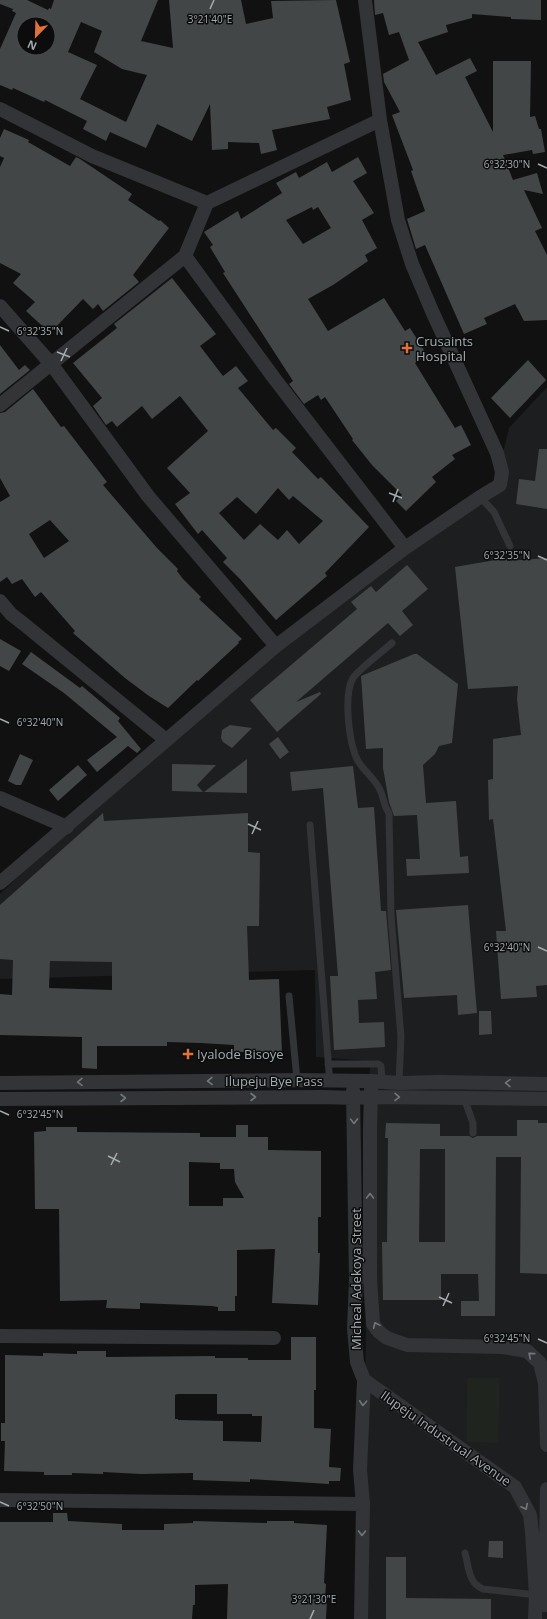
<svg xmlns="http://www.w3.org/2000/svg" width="547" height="1619" font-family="'Open Sans',sans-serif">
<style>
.built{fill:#1d1e1f}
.green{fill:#1f241e}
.building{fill:#434647;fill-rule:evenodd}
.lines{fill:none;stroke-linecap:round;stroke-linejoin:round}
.service{stroke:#323437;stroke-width:7}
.minor{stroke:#323437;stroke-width:14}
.oneway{stroke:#71777a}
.ticks{fill:none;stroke:#a4adb1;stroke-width:1.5}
.poi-dot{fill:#df713c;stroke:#0c0c0d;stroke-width:1.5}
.labels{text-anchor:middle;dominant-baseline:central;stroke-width:3;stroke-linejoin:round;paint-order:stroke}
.poi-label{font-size:13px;fill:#a4adb1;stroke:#0c0c0d;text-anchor:start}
.street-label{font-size:13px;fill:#a4adb1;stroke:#0c0c0d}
.ticks-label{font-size:10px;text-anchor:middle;fill:#a4adb1;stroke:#0c0c0d;stroke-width:3;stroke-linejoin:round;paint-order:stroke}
</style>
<rect width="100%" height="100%" fill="#111112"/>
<path class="built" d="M547,387v1232h-184l3,-303 4,-255 -54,-4 -1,-87 -315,9v-85l124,-118 289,-233 81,-52 15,-63z"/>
<path class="green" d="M467,1378h33l-2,65 -32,-1z"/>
<path class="building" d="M0,0h27l21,10 1,-2 2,1 3,-9h104l-17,41 32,7 -4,-48h72l5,24 27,-6 -2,-17 65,-1 14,62 -6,2 7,36 -24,7 3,12 -58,11 5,20 -16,4 -2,-11 -31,-1v7l-16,1 -2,-46 -18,37 -35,-17 -11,24 -36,-16 -4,9 -23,-12 4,-8 -42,-21 -1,2 -31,-14 -1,2 -12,-5v-36l16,-36 -4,-2 1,-2 -13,-5zM81,22l21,9 -8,21 28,17 25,6 -21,47 -46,-23 17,-34 -29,-13zM24,24h24v24h-24z
M374,0h167v20l-30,-1v-2l-39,-3v4l-26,7 2,7 -30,10 18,33 34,-17 7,13 -12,6 28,55v-71h38l-1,56 5,-1 4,13h2l4,23 -12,2 -1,-4 -29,5 10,25 24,-7 6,21 -19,-4 18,38 -7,3 12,24v65l-23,1 -9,-17 -31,14 3,6 -23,10 -39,-89 -9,4 -9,-30 18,-8 -14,-40 2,-1 -21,-55 8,-3 -16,-30 -1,-8 26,-14 -10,-28 -10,3 -6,-22 -8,2z
M4,129l25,11 -1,2 42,24 6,-9 4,2 52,35 -4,6 31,21 1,-1 9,8 -36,47 6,7 -36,29 -5,-7 -5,5 -10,-10 -33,34 -24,-22 9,-9 -22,-19 8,-9 -21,-11v-96l4,-9 -4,-2v-18z
M358,157l9,16 -14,8 21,32 -12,7 15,28 -12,7 3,6 -35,24 -25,14 20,32 56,-33 21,33 5,-3 17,27 -12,8 40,65 6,-3 10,20 -19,10 3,4 -23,18 4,5 -30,29 -10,-10 6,-6 -30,-30 -20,-25 1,-1 -28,-42 -4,3 -3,-5 -14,9 -15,-20 4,-3 -70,-108 2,-1 -15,-25 3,-2 -9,-13 34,-21 3,8 41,-26 -6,-10 20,-11 3,6 28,-16 5,10zM312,207l1,3 5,-3 13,21 -28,16 -17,-24z
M172,278l44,56 -16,12 23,30 13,-10 12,15 -10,7 35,42 3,-2 20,20 -4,4 26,27 3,-2 48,50 -44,46 2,3 -51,44 -36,-41 -17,-17 4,-4 -25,-28 -4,4 -23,-30 15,-11 -23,-25 41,-37 -28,-35 -28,23 -10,-13 -25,21 -5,-6 -6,4 -13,-19 9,-8 -29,-35 44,-35 -3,-4zM278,488l11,12 4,-4 30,25 -24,23 -12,-14 -9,10 -18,-16 -16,16 -25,-27 18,-16 19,17z
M0,345l19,25 6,-5 5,5 -30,24z
M528,360l18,20 -36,38 -19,-20z
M33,389l28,38 3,-1 43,56 -4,3 54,63 21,21 -1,2 6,8 18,18 -2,2 43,40 -4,3 1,1 -41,38 -1,-1 -29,28 -19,-12 -24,-18 -52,-45 2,-2 -34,-39 -6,5 -13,-18 -10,5 -5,-7 -7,5v-80l10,-6 -10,-18v-65l5,-1zM50,520l19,21 -25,17 -15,-24z
M539,449h8v60l-31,-5 3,-25 16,2z
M507,558v3l40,-3v427l-11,1 1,11 -36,2 -5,-68h10l-13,-112 -4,1 -1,-40 5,-1v-40l28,-4 -4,-36 1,-13 -50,3 -13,-122z
M407,565l21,24 -26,22 11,14 -13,11 -12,-13 -92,79 24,-10 1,2 -44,38 -27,-32 107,-91 -6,-7 20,-16 5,6z
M0,639l21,12 -12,20 -9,-5z
M31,652l49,36 2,-2 38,32 -2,3 23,28 -4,4 -9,-7 -31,26 -10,-12 30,-23 -53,-44 -42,-29z
M414,654h3l41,30 -6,59 -13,3 -4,8 -12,11 3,38 30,-2 4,56 8,-1 1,17 -62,3 -1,-17h14l-3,-44 -23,1 -5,-14 -6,-34v-20l-17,1 -5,-73z
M230,725l22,3 -20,20 -9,-6 -2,-4 1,-8z
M278,737l11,15 -9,7 -11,-15z
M20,754l13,6 -12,25h-5l-8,-4z
M247,759v34l-43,-1z
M172,764l44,1 -19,20 6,7 -31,-1z
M78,765l9,10 -29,26 -9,-11z
M353,766l5,42 16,-1 7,104h5l5,59 -16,2 2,27 -19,1 1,23 25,-1 1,25 -51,3 -4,-74h8l-15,-188 -31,3 -2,-19z
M103,813l1,8 144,-8v39l12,1 -1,73h-12l2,54 30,-1 3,75h-20v-2h-28v-7l-33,-2 -34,-1v4h-70v23l-15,-1v-31l-82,-2v-41l12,1 1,-35 -13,-1v-54zM50,961l62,1v28l-63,-2z
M468,905l9,108 -19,2 -1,-20 -53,3 -8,-88z
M479,1011h12l1,23 -13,1z
M517,1120h21v3h9v151l-27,-1 1,-116h-25l-1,159h-34v-15h18l-1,-27h-37v26h-58l-1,-58h5l1,-104h-3l1,-15 54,1v12h29l4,2 4,-2h40zM420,1149h25v93h-26z
M236,1125h12v12h20v13l53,1v66h-3v36h2l-2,52 -46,-2 3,-54 -38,1v46h-2v15h-17v-4l-6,-1 -72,-3v6l-34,-1 1,-8 -47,1 -1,-92h-24l-1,-77 12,-1v-4h31v5l123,1v4h36zM189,1162l31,1v6h14l1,13 9,16h-21v8h-34z
M291,1337h25v53h-2v38l17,1 -2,38 12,1 -1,13h-11v3l-79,-5v3l-57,-2v-7l-52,1 -38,-2v2l-31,-1v2h-28v-3l-40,-1 1,-30h-4v-18h4v-68l38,1v-3l34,1v-3h29v6l109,-1v2h33v2h43zM177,1394h40v20h35v2h10l-1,26 -38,-1v-20l-45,-1v-1h-3v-24z
M53,1513h14l1,8 54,3v6h42v-6l29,-1v-2l74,2v-2h27v2l33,2 -3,58 2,1 -1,15h2l-1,20h-99l1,-35 -33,1v20h-2l-1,14h-192v-97h53z
M489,1541h14v17l-15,-1z
M386,1557h20v41l85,1v20h-105z"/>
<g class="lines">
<path class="service" d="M480,497l14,15 16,34
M392,643c-8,7 -35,28 -39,35 -10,17 -4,66 5,83 6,10 16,17 21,27 5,8 4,17 10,25l2,102 10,122 -2,46
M310,825l19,247 1,7 -3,1
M289,996l8,84
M328,1064h50l3,2 1,15h-3
M464,1098l9,25v10
M465,1553c4,14 3,30 18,36l53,6"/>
<path class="minor" d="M0,109l92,47 115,47
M185,256l89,122 131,170
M0,306l52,59 96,131 128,150
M0,405l185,-149 22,-53 173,-83
M0,601l11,13 14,11 141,115
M0,798l67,29
M0,883l276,-237 129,-98 75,-51 20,-12 2,-13 -5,-19 -65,-142 -20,-47 -14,-44 -18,-100 -15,-120
M0,1083l297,-3 74,1 28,2 40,-1 108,2
M371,1089l-1,41v149l3,45 6,8 8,6 20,7 95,2 25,4 13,12 5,20 2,62
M353,1090l3,191 -2,47 3,34 7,18 -4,90 3,34 -2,115
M0,1099l322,-2 32,1 18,-1 175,2
M0,1336l274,2
M364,1380l151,107 15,28 2,17 4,63 -1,24
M0,1500l363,4
M545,1605l2,-116"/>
</g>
<defs><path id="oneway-chevron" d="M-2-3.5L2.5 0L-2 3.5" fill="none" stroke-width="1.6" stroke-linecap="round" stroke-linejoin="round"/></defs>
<g class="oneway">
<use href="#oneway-chevron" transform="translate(210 1081) rotate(179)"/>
<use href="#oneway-chevron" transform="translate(80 1082) rotate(179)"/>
<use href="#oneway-chevron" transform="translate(508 1083) rotate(-179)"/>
<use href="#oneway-chevron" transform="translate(253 1097)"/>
<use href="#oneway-chevron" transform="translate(397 1097) rotate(1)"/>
<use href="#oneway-chevron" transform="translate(123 1098)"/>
<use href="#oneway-chevron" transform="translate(354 1121) rotate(89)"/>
<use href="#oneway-chevron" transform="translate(370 1196) rotate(-90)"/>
<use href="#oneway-chevron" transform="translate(376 1325) rotate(-114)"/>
<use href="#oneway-chevron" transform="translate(531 1355) rotate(-140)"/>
<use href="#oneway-chevron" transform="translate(363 1403) rotate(93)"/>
<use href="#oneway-chevron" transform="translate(525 1507) rotate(63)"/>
<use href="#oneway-chevron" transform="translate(362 1533) rotate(91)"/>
</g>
<path class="ticks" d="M210,9l4,-9M538,164l9,4M0,327l9,4M57,352l13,5M61,361l6,-13M389,493l13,5M393,502l5,-13M538,556l9,4M0,719l9,4M248,824l13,6M252,834l6,-13M538,947l9,4M0,1111l9,4M108,1156l12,6M111,1165l6,-12M439,1297l13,6M443,1306l6,-13M538,1339l9,4M0,1502l9,4M310,1619l4,-9"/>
<g class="poi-dot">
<path d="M405 342h4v4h4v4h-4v4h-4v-4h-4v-4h4z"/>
<path d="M186 1048h4v4h4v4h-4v4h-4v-4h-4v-4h4z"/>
</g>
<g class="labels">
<g class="poi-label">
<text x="416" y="341">Crusaints<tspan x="416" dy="15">Hospital</tspan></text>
<text x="197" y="1054">Iyalode Bisoye</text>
</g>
<g class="street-label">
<text x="274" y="1081">Ilupeju Bye Pass</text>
<text transform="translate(356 1279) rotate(-90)">Micheal Adekoya Street</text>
<text transform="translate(446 1438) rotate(35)">Ilupeju Industrual Avenue</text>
</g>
</g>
<g class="ticks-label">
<text x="210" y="23">3°21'40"E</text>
<text x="507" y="168">6°32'30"N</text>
<text x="40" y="335">6°32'35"N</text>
<text x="507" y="559">6°32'35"N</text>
<text x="40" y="726">6°32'40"N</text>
<text x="507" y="951">6°32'40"N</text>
<text x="40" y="1118">6°32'45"N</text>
<text x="507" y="1342">6°32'45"N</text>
<text x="40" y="1510">6°32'50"N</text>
<text x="314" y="1603">3°21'30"E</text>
</g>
<g transform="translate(36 36) rotate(203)"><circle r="19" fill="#0c0c0d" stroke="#494c4f"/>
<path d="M0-3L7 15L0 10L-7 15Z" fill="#df713c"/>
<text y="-6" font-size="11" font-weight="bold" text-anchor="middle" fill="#a4adb1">N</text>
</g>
</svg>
